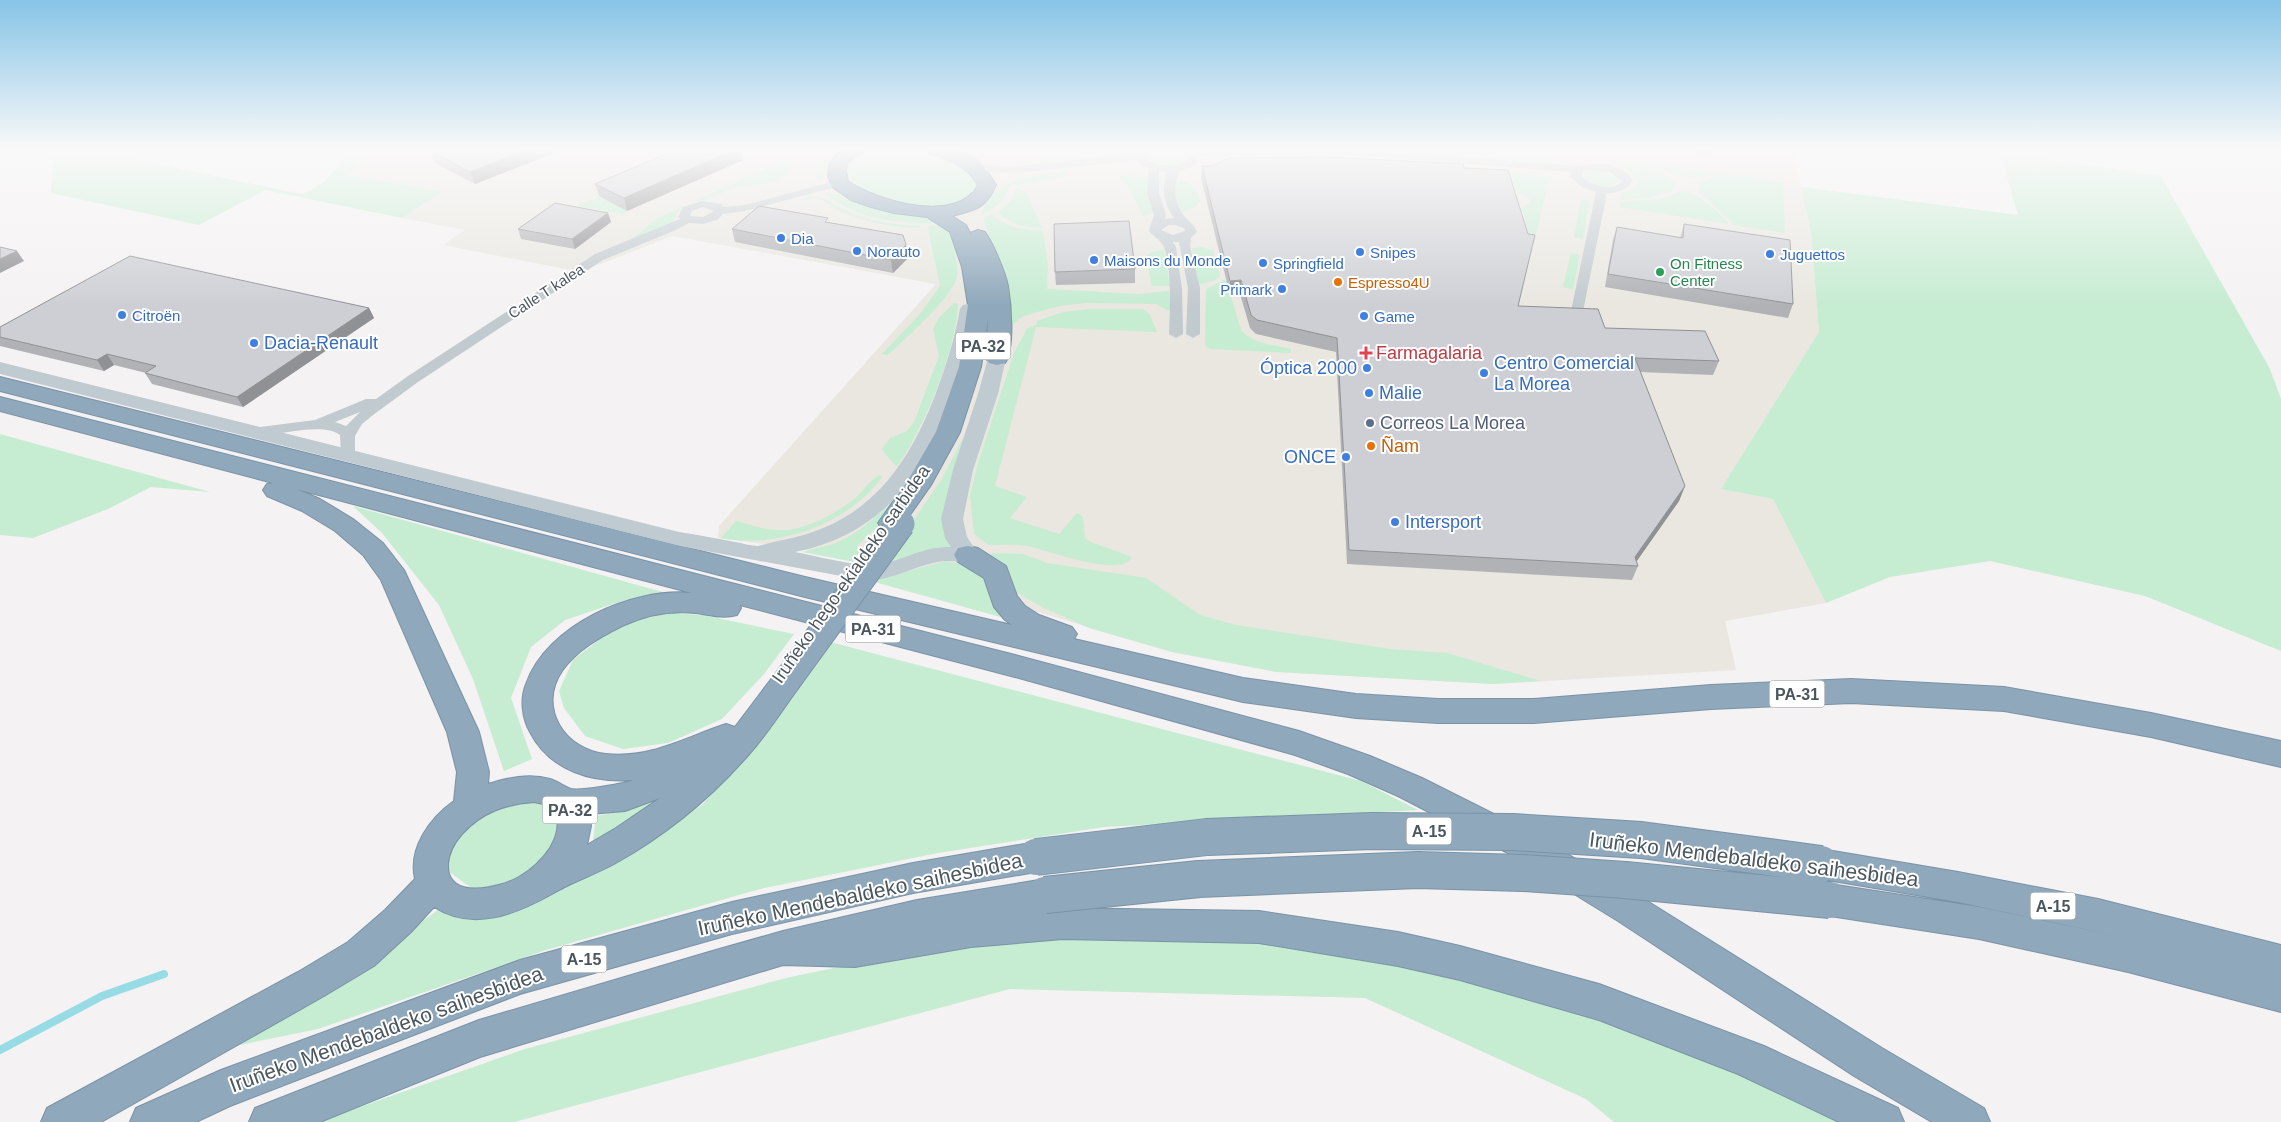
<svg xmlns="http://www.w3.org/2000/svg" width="2281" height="1122" font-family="Helvetica,sans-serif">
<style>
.commercial{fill:#e9e7e0}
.green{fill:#c6ecd2}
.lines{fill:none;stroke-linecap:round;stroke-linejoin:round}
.stream{stroke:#97dbe5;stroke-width:8}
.highway-casing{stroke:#7a93a7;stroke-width:2}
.street{fill:#c1cacf;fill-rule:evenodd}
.secondary{fill:#c0cad1;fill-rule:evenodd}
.highway{fill:#8fa8bb;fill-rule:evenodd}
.highway-bridge-far1-casing{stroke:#7a93a7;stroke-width:29;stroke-linecap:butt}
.highway-bridge-casing{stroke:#7a93a7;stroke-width:38;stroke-linecap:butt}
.highway-bridge-far1{stroke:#8fa8bb;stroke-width:27}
.highway-bridge{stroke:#8fa8bb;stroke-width:36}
.wall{fill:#b0b2b6}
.shaded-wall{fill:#909194}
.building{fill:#cdcfd4;stroke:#909194}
.shop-dot{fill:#3f7fe0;stroke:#fff;stroke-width:2}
.leisure-dot{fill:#2e9e5b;stroke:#fff;stroke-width:2}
.food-dot{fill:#e8710a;stroke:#fff;stroke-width:2}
.health-dot{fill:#e0444e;stroke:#fff;stroke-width:2}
.service-dot{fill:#5c6f8a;stroke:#fff;stroke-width:2}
.labels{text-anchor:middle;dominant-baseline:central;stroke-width:4;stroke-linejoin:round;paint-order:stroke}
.far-shop-label{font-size:15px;fill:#366cbe;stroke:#fff;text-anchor:start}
.far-leisure-label{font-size:15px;fill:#27864d;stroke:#fff;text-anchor:start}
.far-food-label{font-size:15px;fill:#c56008;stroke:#fff;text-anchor:start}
.far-street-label{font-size:15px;fill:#4b575e;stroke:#fff}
.shield{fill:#fff;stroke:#81898e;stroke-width:1}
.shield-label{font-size:16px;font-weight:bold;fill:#4b575e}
.shop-label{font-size:18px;fill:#366cbe;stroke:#fff;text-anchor:start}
.health-label{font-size:18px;fill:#be3a42;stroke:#fff;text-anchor:start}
.service-label{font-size:18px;fill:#4e5e75;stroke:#fff;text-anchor:start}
.food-label{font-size:18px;fill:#c56008;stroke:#fff;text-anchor:start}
.street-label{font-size:18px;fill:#4b575e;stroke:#fff}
.near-street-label{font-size:21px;fill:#4b575e;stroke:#fff}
</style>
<rect width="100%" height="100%" fill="#f4f2f2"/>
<path class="commercial" d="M369,149h1424l18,84 8,99 -98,157 52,10 53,104 -101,18 11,49 -243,14 -216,-12 -105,-20 -245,-73 -96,-26 -113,-15 1,-12 217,-242 -264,-48 -71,28 -30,6 -128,-25 22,-15 -63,-12 40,-25 -93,-17z"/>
<path class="green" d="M2,149h83l216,45c24,-6 35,-26 49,-45h19l-20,27 94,16 -41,26 -137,-28 -66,35 -148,-32 2,-33z
M883,149c28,0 90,4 95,39 -20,34 -105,19 -126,-8 -2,-3 -3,-8 -5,-11 7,-15 20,-18 36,-20z
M1068,149h71l-9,4 -50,6 -19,-6v-2z
M1473,149h76l8,1 -1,4 -79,-2z
M1162,150l19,2 4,4v4l-13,5 -19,-3 -3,-5 3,-4z
M1460,152l37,4h58l-3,10 -85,-10z
M2000,152l161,24 109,193 11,30v252l-136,-55 -155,-35 -100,16 -64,26 -53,-104 -52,-10 98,-157 -8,-99 -10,-46 217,28z
M1047,155l18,5 -57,5z
M823,156l6,14 -7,10 -5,2 -1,-15z
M788,159l3,5 -1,7c-15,16 -39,12 -59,18 -15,5 -20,12 -37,12z
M1626,160l87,13 -5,4 -22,1z
M1613,161c19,3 52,6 63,24l-3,6 -25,7 -27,2 1,-7 12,-4 5,-7 -9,-11z
M1424,164l126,13 -15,62 -5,-1 -8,-30 8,-6v-3l-13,-7 -5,-12 -48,-6z
M1593,170l13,1 14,7v3c-9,9 -31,6 -37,-5l2,-3z
M1066,172l2,4 -58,10c-5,15 -14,23 -29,28 12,-37 52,-39 85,-42z
M1716,173l67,10 2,50 -51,-8 -36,-34 3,-9 11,-4z
M1133,174l17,5 -2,15 5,19 -10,3 -15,-29 -10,-12z
M1176,180c15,2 21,6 24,21 -4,8 -11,10 -20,10l-4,-17z
M1016,187l10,6 16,35c-19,-1 -32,-4 -45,-16 10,-6 17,-13 19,-25z
M824,192c20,2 34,12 52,17 22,6 45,6 66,14 -35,2 -92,-4 -118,-31z
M1680,192c19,0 37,19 49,32l-109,-17v-5l40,-3z
M600,196l28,14 -5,4 -46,-8z
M810,196c17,0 34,15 50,20 19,7 40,9 61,10l-2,2c-27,-1 -52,-5 -77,-16 -7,-3 -17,-12 -24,-13 -7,-1 -12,3 -19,0z
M1581,199l9,1 -7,39 -9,-2z
M681,207l-7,13 -7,6 -37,14 26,-21z
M992,214c14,14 31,16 51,17l5,35 -1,23 92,5 30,-3 2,21 -15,-8 -71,-1 -25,3 -23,6 -15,5 -14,11 -14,-77 -11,-33z
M929,226h19c3,13 13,41 8,54 -7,20 -51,59 -68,75l-6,-1 38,-40 20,-28 -12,-57z
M1203,247l10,4 7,25 -4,4 -18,5 -6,-37z
M1164,250l6,36h-18l-6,-31 9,-4z
M1571,253l9,2 -7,34 -10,-2z
M1226,279l15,51c12,14 32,15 50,19v4l-80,-4 -6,-3 1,-57z
M954,303l4,1c-3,50 -33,121 -61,163l-11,-12 -4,-6 8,-11 17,-7 7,-9 25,-66 -6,-27 5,-10z
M1089,309h55l6,6 7,17 -121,-5 -41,159 32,11 -17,21 49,16 18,-21 6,4 2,21 3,3 44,16c-10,22 -86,-7 -104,-11 -13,-2 -25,-1 -39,-1l-15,-11 -4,-39 8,-32 36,-110 13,-24 10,-5v-3l26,-9z
M966,432l-9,117 -76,18 -79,-15c10,-3 21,-5 31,-8 35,-13 59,-44 82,-72l-35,52 -23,22v5l17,6 39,-36 29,-42z
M0,434l210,58 -59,-5 -43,22 -75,29 -33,-3z
M879,475l3,2 -2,3c-35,45 -103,69 -159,58l15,-17c13,3 28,9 41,9 26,2 57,-15 77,-31 9,-7 15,-19 25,-24z
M353,506l313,87 -41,7 -60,20 -34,27 -20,51 21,61 -28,12 -31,-92 -34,-74 -57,-72z
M991,553l32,1 24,9 99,15 54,37 36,10 154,24 57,4 94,28 -48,3 -216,-12 -105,-20 -83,-24 -47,-21 -28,-16 -21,-31z
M946,561l16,3 21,12 11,30 10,12 -133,-37z
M670,613l32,2 92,19 -30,40 -42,45 -54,24 -45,6 -38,-13 -21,-28 -5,-17 14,-31 27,-21 27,-16z
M830,642l531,139 57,29 -314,17 -166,26 -178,36 -214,61 -228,79 -93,19 178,-113 35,-25 52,5 64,-21 148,-89 70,-79z
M681,783l-89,66 4,-33 34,-6z
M531,801l20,8 9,23 -12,27 -33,23 -41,8 -27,-20 2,-24 28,-30 26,-12z
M1132,933l163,13 197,39 234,79 120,58h-232l-28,-23 -221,-101 -355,-9 -496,133h-197l208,-73 261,-71 158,-33z"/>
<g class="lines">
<path class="stream" d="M0,1050l102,-54 62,-22"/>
<defs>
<path id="highway" d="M843,149h24l-19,13 -2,8 2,11c28,20 110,44 130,4 -11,-19 -30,-27 -50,-32l-3,-4c36,0 52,2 71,36 -10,23 -20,25 -44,31l14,9 4,8 8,-3 7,2c8,11 20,40 23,54 3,18 7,62 -3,77l-8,2 -8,-2 -3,-5 2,-39 -7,48 -21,65 -29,53 -31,44 -9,3 -9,-3 -4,-6 29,-41 29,-50 23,-65 9,-62 -6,-38 -12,-35 -23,-15 -33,-4 -23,-6 -20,-7 -19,-13 -4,-11 1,-11 7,-11z
M0,377l805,200 207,48 -7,-5 -11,-13 -10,-29 -26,-16 -4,-7 4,-7 10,-2 10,2 28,18 11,30 8,10 14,9 33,12 5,7 -3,5 169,39 113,16 82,5h96l177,-14 140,-6 153,8 147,26 130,28v26l-130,-30 -147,-26 -153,-8 -140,6 -177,14h-96l-82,-5 -113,-16 -438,-105 -805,-206z
M0,397l1015,258 284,76 71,25 52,22 108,54 114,67 238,149 102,60 6,14h-58l-78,-46 -236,-155 -112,-69 -108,-56 -50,-22 -53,-19 -280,-78 -275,-72 1,3 -4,7c-14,4 -27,0 -41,-2 -26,-3 -50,2 -74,13 -22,11 -45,24 -60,45 -25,37 3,79 44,83 44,5 80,-17 120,-30l9,3 40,-53 11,-3 11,3 4,8 -4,8c-14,19 -26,38 -41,56 -39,47 -88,88 -142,118 -20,11 -43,18 -62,30 -36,20 -79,38 -118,13l-23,25 -37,34 -50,30 -223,126h-60l6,-14 251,-136 50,-30 37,-32 30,-31c-7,-31 15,-61 39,-78l3,-29 -10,-40 -66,-152 -18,-25 -28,-24 -33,-20 -35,-15 -4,-6 4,-6 6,-1 -273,-72zM296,489l396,104c-60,-6 -145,32 -166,91 -6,15 -4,34 4,48 20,39 62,51 103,48 -9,4 -53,11 -62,9 -6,-2 -14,-8 -21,-10 -21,-6 -42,-1 -62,5l1,-12 -10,-40 -75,-162 -21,-27 -30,-24 -33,-20zM660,798l-44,30 -29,17 4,-19 -1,-12 35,-3zM534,802l9,2 11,8c7,12 2,26 -4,36 -8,12 -19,22 -31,29 -19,11 -73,24 -71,-13 1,-12 6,-21 14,-30 20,-22 44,-30 72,-32z
M1036,842l12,5 5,10 -5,10 -12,5 -123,21 -181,41 -212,60 -290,112 -34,16h-66l6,-14 85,-38 299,-110 212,-58 181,-39z
M1821,849l137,23 140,27 183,46v67l-153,-40 -149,-33 -149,-23 -13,-5 -5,-11 5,-11 13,-5 149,23 138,29 -159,-34 -137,-23 -12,-4 -5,-11 5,-11z
M1045,879l13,5 5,11 -5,11 -6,2 207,3 139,21 62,14 139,38 165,62 134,62 6,14h-65l-101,-48 -139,-54 -139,-40 -62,-14 -139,-23 -196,-4 -92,8 -116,20 -72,-2 -303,92 -160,65h-71l6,-14 224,-88 230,-68 74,-21 134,-31z"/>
</defs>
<use href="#highway" class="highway-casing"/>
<path class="street" d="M1143,149h10l-5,7 2,5c12,6 24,6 36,0l2,-4 -7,-8 187,1 211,16c18,-4 45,-3 54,15 -7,9 -15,12 -26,12l-24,118 -6,4 -6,-4 25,-119 -14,-5 -12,-11 2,-4 -204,-16 -68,-2 -101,2 -4,9 -16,6c-6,15 -5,33 6,46 5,5 9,8 12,15l-6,6 -1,8 10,42v46l-7,4 -7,-4 2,-46 -9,-46h-6l3,5 6,42 1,45 -7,4 -7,-4c1,-21 3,-72 -6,-89 -4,-6 -10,-9 -14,-14l5,-16 -7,-22 2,-24 -8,-4 -3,-5c-27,2 -154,22 -170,6l5,-3 35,4 131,-14zM1588,170l22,2 12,9c-10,12 -31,4 -41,-5l2,-5zM1159,171l8,1c-6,17 -3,32 7,46l-9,1 1,-4 -7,-22zM1169,225h6l9,3 1,3 -12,4 -12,-5z
M839,180l4,1 1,2 -1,2 -98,26 -22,3 -6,6 -14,4 -14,-1 -13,7 -73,30 -185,122 -45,33 -11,9 -7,12v20l-2,3h-10l-2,-3 -1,-21c-22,-17 -86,10 -95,-3l7,-4 63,-8 51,-21h10l32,-23 187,-122 85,-35 -2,-2 5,-10 19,-6 19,3 2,3 22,-2zM703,207l11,4 -11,6 -13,-1 2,-5zM360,412l-14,14 -11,-4z"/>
<path class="secondary" d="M969,304l6,1 3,4c-5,29 -13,57 -23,85 -29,79 -73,141 -160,158 23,4 67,17 88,12 24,-6 43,-18 68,-17l-6,-9 -4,-19 12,-49 25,-76 10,-36 2,-4 7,-2 7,2 2,4 -8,36 -25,76 -10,49 4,18 12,18 -3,5c-13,4 -26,-1 -39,2 -24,5 -44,17 -69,19l-189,-35 -679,-172v-12l679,170c19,3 37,6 56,10 7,1 16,4 23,4 6,-1 17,-5 25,-6 84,-16 124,-71 153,-147 10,-27 19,-55 24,-84l3,-4z"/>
<use href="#highway" class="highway"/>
<defs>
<path id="highway-bridge-far1" d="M786,682l115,-158"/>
<path id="highway-bridge" d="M1036,857l171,-20 165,-6 140,1 129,8 180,24
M1045,895l154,-16 219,-9 105,3 102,7 205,20"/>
</defs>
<use href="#highway-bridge-far1" class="highway-bridge-far1-casing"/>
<use href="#highway-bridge" class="highway-bridge-casing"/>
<use href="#highway-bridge-far1" class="highway-bridge-far1"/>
<use href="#highway-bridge" class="highway-bridge"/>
</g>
<path class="wall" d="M435,149h129l-89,35 -40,-21 -5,-12z
M678,149h63l2,11 -116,51 -28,-15 -4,-12z
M1670,149h43l-2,6z
M1202,166l262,2 54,138 87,22 114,33 -6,14 -73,-3 45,114 -6,15 -43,61 2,4 -6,14 -285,-16 -11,-212 -80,-18 -6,-6 -10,-34 -10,1 -29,-117z
M608,213l3,9 -36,27 -54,-10 -3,-10z
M829,222l79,36 -15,15 -158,-31 -3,-13z
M1684,224l109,80 -5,14 -183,-31 8,-47 4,-13 63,11z
M1135,269v14l-79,2 -1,-13z
M369,308l5,10 -131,89 -91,-23 -7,-11h1l-32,-8 -10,6 -104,-25v-19z"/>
<path class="shaded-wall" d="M528,149h36l-89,35 -5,-12z
M736,149h5l2,11 -116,51 -3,-13z
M608,213l3,9 -36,27 -3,-10z
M906,245l2,13 -15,15 -2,-13z
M17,251l7,10 -24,12v-14z
M1241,280l-1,14 -10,1v-14z
M369,308l5,10 -131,89 -6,-10z
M107,354l7,11 -10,6 -7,-11z
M1685,486l-6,15 -45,64 1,-8z"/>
<path class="building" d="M435,149h93l-58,23 -40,-21z
M678,149h58l-112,49 -29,-14z
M1326,157l137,7 1,4 44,2 20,64 7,1 -17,71 80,3 7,19 100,3 14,30 -84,-3 50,128 -50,71 3,9 -289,-16 -12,-212 -80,-18 -6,-5 -10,-35 -11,1 -28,-115h10l17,-8z
M555,203l53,10 -36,26 -54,-10z
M759,206l69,12 -3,4 78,13 3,10 -15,15 -159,-31z
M1129,221l6,48 -80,3 -1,-48z
M1684,224l106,16 3,64 -185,-30 9,-47 66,11z
M0,247l17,4 -17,8z
M130,256l239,52 -132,89 -92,-24 11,-7 -49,-12 -10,6 -97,-23v-10z"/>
<linearGradient id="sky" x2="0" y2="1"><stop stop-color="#87c4e7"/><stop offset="0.49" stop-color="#faf9f9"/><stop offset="1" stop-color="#faf9f9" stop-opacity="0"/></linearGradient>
<rect width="2281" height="306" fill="url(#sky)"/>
<g class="shop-dot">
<circle cx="781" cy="238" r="5"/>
<circle cx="857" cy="251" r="5"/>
<circle cx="1360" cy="252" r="5"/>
<circle cx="1770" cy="254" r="5"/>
<circle cx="1094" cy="260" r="5"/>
<circle cx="1263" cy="263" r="5"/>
<circle cx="1282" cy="289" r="5"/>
<circle cx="122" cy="315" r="5"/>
<circle cx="1364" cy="316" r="5"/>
<circle cx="254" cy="343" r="5"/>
<circle cx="1367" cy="368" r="5"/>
<circle cx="1484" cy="373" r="5"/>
<circle cx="1369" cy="393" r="5"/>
<circle cx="1346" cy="457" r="5"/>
<circle cx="1395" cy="522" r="5"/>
</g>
<circle class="leisure-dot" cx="1660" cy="272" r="5"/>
<g class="food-dot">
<circle cx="1338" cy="282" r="5"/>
<circle cx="1371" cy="446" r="5"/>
</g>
<path class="health-dot" d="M1363.5 345.5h5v5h5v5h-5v5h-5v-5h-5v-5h5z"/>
<circle class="service-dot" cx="1370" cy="423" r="5"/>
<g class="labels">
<g class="far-shop-label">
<text x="791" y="238">Dia</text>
<text x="867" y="251">Norauto</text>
<text x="1370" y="252">Snipes</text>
<text x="1780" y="254">Juguettos</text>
<text x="1104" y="260">Maisons du Monde</text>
<text x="1273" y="263">Springfield</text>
<text x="1272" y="289" text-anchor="end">Primark</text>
<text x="132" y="315">Citroën</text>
<text x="1374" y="316">Game</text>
</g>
<g class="far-leisure-label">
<text x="1670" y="263">On Fitness<tspan x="1670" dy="17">Center</tspan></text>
</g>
<g class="far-food-label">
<text x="1348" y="282">Espresso4U</text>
</g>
<g class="far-street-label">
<text transform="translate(546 291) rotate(-33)">Calle T kalea</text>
</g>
<g class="shield">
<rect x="955.5" y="332.5" width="55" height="27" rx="4"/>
<rect x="845.5" y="615.5" width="55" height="27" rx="4"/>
<rect x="1769.5" y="680.5" width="55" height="27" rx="4"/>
<rect x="542.5" y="796.5" width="55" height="27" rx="4"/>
<rect x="1406.5" y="817.5" width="45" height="27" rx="4"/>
<rect x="2030.5" y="892.5" width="45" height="27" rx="4"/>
<rect x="561.5" y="945.5" width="45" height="27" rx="4"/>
</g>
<g class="shield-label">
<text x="983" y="346">PA-32</text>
<text x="873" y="629">PA-31</text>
<text x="1797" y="694">PA-31</text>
<text x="570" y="810">PA-32</text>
<text x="1429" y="831">A-15</text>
<text x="2053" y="906">A-15</text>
<text x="584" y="959">A-15</text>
</g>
<g class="shop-label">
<text x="264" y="343">Dacia-Renault</text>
<text x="1494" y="363">Centro Comercial<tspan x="1494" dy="21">La Morea</tspan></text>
<text x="1357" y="368" text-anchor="end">Óptica 2000</text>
<text x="1379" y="393">Malie</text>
<text x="1336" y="457" text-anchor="end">ONCE</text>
<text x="1405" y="522">Intersport</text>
</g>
<g class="health-label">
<text x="1376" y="353">Farmagalaria</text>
</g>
<g class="service-label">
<text x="1380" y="423">Correos La Morea</text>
</g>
<g class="food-label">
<text x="1381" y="446">Ñam</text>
</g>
<g class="street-label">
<text transform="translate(851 574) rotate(-55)">Iruñeko hego-ekialdeko sarbidea</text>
</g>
<g class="near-street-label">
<text transform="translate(1754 859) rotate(7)">Iruñeko Mendebaldeko saihesbidea</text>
<text transform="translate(860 894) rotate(-12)">Iruñeko Mendebaldeko saihesbidea</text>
<text transform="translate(386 1029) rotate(-20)">Iruñeko Mendebaldeko saihesbidea</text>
</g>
</g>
</svg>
